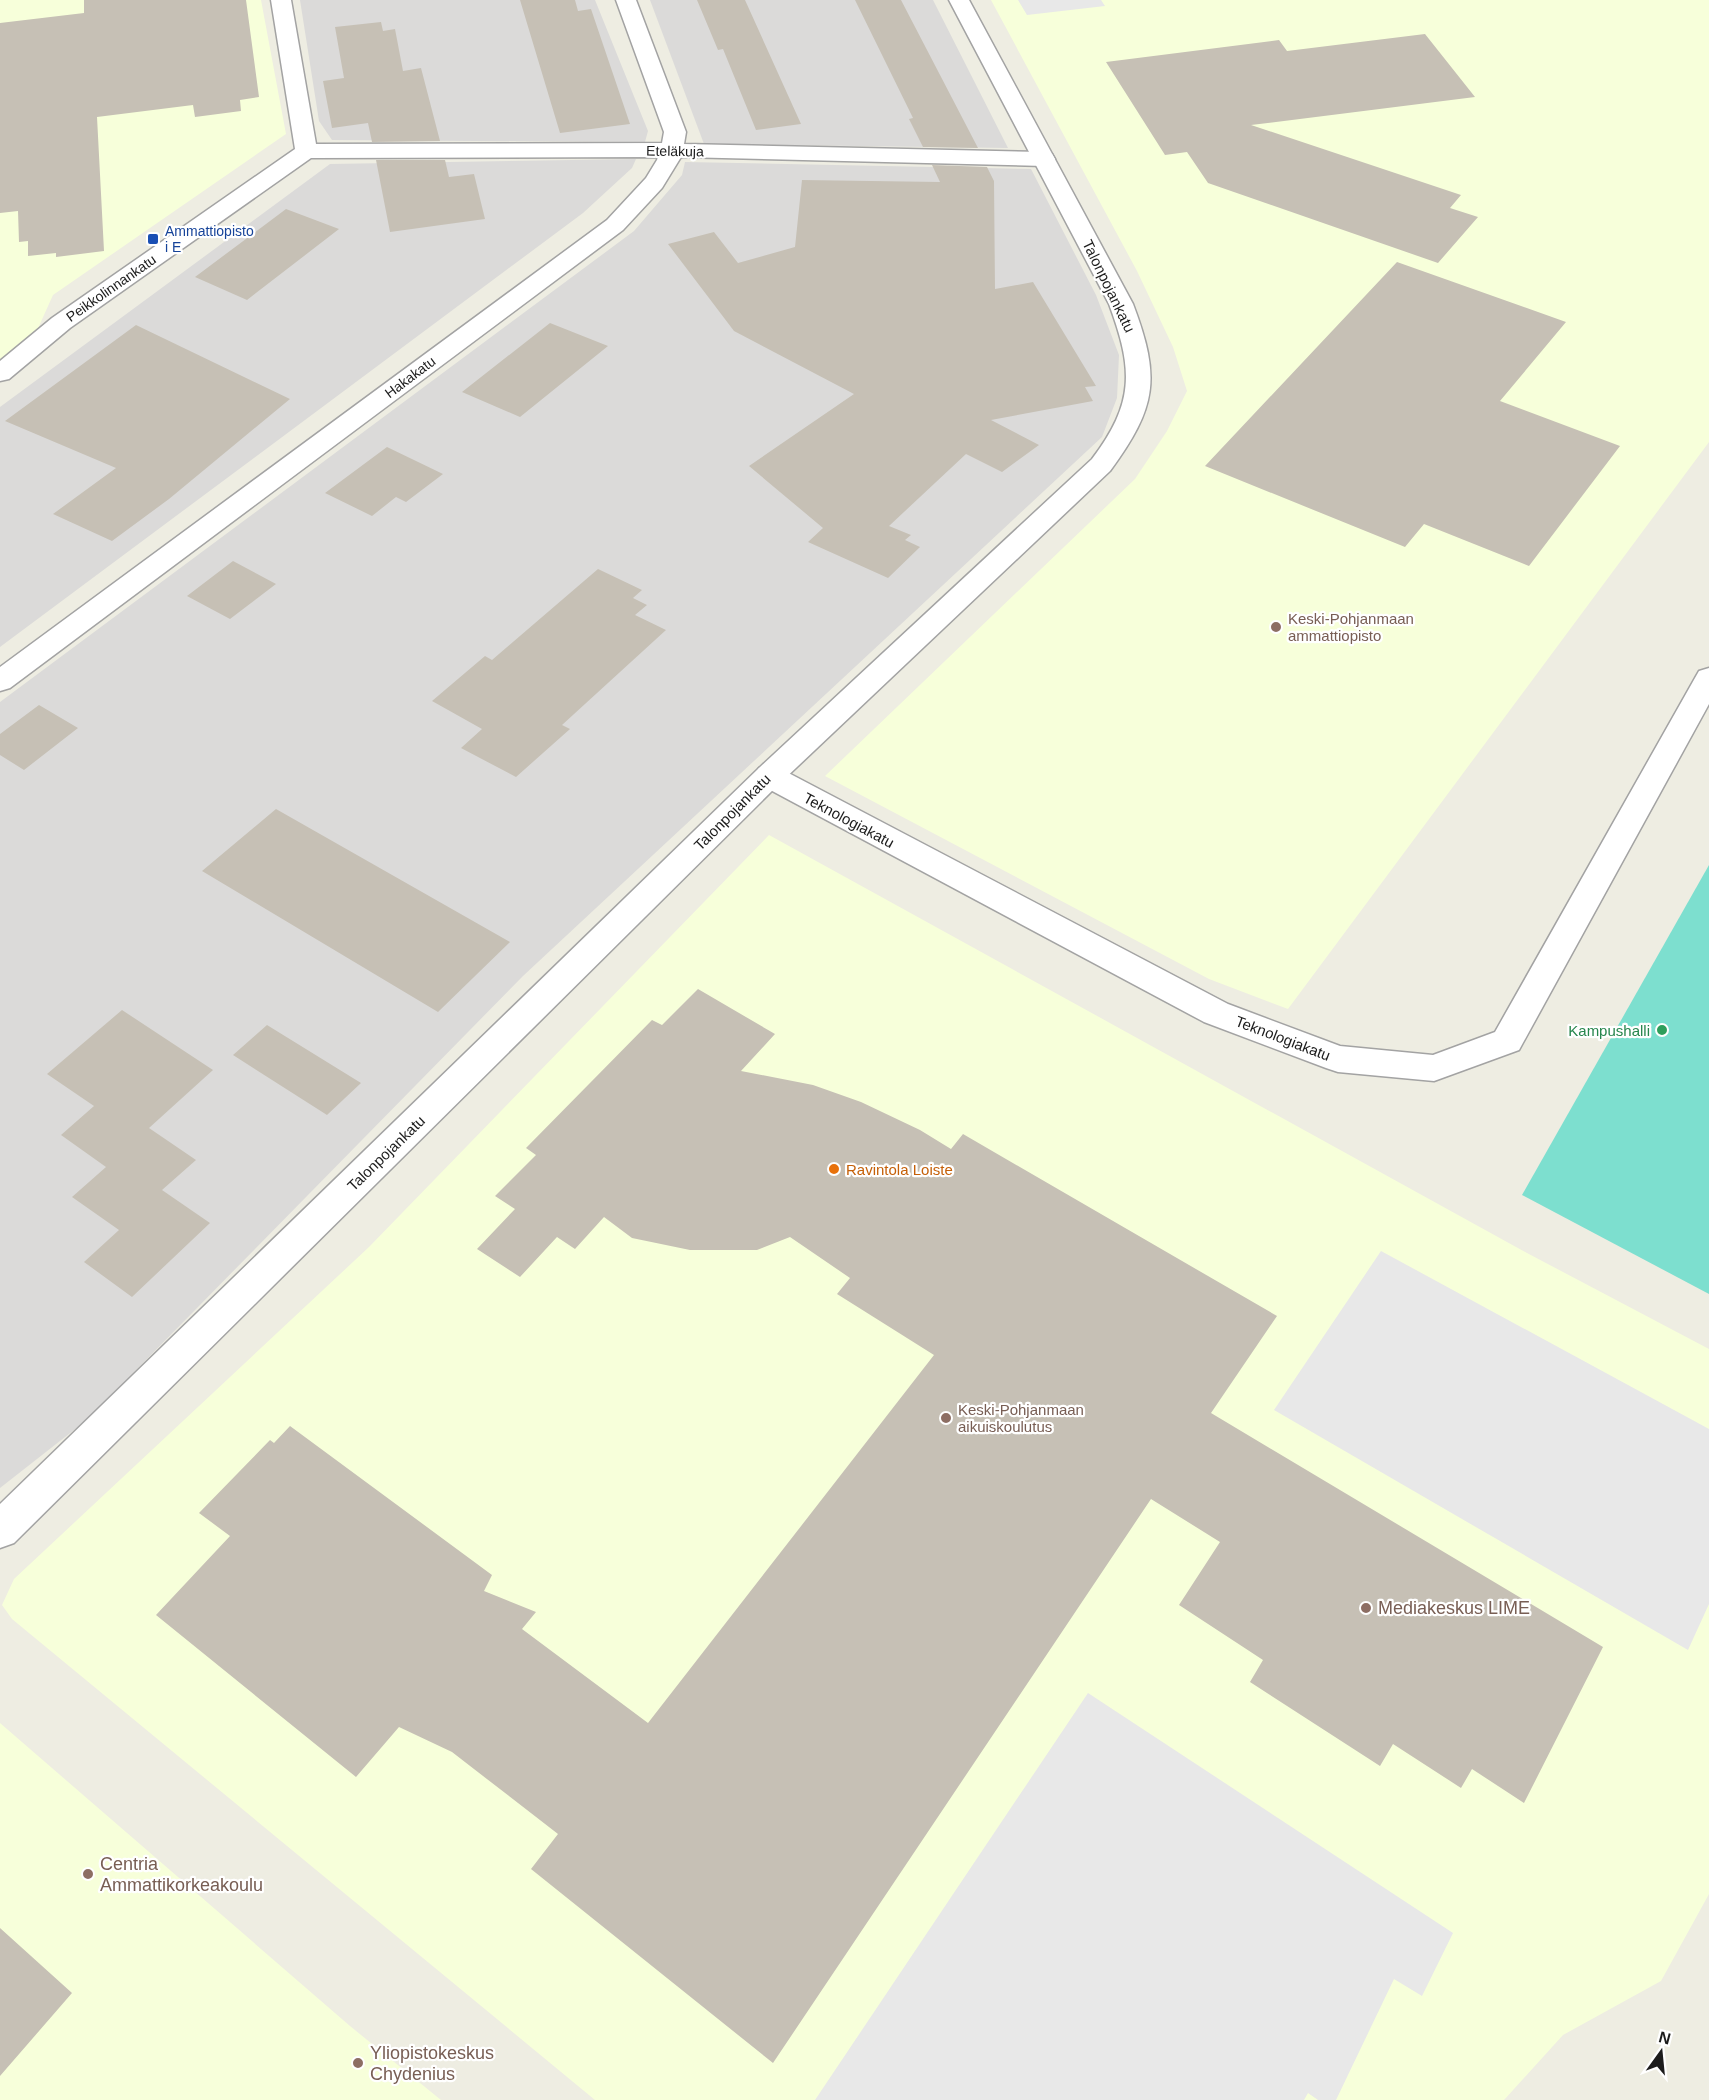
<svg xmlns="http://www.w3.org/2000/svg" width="1709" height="2100" font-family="Arial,sans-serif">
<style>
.residential{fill:#dbdad9}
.education{fill:#f7ffda}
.pitch{fill:#7ddfcf}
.parking{fill:#e8e8e8}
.building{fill:#c6c0b5}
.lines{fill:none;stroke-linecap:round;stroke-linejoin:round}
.minor-casing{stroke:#a3a3a3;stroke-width:3}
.tertiary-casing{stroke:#a3a3a3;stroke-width:3}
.minor{fill:#fff;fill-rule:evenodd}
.tertiary{fill:#fff;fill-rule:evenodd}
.transit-dot{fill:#1a4fb4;stroke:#fff;stroke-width:2}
.education-dot{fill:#8d6e63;stroke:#fff;stroke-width:2}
.leisure-dot{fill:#2e9e5b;stroke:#fff;stroke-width:2}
.food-dot{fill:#e8710a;stroke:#fff;stroke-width:2}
.labels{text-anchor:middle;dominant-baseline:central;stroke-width:4.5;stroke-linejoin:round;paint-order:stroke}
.far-street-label{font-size:14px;fill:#1c1c1c;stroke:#fff}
.far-transit-label{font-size:14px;fill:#164399;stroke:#fff;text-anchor:start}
.street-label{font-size:15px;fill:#1c1c1c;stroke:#fff}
.education-label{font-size:15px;fill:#785e54;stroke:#fff;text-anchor:start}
.leisure-label{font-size:15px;fill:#27864d;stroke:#fff;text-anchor:end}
.food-label{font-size:15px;fill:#c56008;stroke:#fff;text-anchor:start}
.near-education-label{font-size:18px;fill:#785e54;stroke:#fff;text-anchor:start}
</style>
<rect width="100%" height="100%" fill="#eeede2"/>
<path class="residential" d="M300,0h295l53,131 -3,11 -313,-2 -13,-19z
M650,0h283l75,148 -304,-4z
M636,159l-4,9 -49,45 -583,434v-240l330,-243z
M685,162l346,7 65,126 23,60 -2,43 -15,39 -579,539 -435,443 -88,69v-786l634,-471 48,-56z"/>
<path class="education" d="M0,0h261l25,134 -233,161 -18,40 -35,24z
M991,0h718v442l-421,567 -79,-30 -384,-203 310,-297 32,-48 20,-40 -14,-44 -36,-76z
M769,835l758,418 182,96v545l-48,87 -98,54 -59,65h-909l-583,-481 -10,-14 12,-26 355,-332z
M0,1723l350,303 91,74h-441z"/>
<path class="pitch" d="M1709,865v429l-187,-99z"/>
<path class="parking" d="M1018,0h83l4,6 -78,9z
M1381,1251l328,178v175l-21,46 -414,-240z
M1088,1693l365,240 -31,63 -28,-17 -58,121h-18l-10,-7 -4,7h-489z"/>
<path class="building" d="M84,0h162l13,97 -19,3 1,11 -46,6 -2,-12 -96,12 7,134 -48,6v-4l-28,3v-15l-9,1 -1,-31 -18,2v-190l84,-10z
M520,0h55l3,11 13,-2 39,115 -70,9z
M697,0h48l56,124 -45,6 -33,-81 -5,1z
M855,0h46l77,148 -55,-1 -14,-28 4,-1z
M381,22l2,9 12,-2 8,42 18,-3 19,73 -68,1 -4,-19 -36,5 -9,-47 21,-3 -9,-51z
M1425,34l50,63 -224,28 210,70 -11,13 28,9 -40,46 -230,-80 -21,-31 -22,3 -59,-93 173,-22 8,11z
M376,160h69l4,17 25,-3 11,45 -95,13z
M932,165l55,2 7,14 1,108 38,-7 63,104 -11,1 8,14 -102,19 48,25 -37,27 -36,-18 -77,72 22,9 -6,5 15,7 -32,31 -80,-36 15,-14 -74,-62 105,-72 -120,-63 -66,-87 46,-12 24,31 57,-16 7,-67 138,2z
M286,209l53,20 -92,71 -52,-23z
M1397,262l169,60 -66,79 120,45 -91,120 -105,-42 -19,23 -200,-81z
M550,323l58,23 -88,71 -58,-25z
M136,325l154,74 -121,100 -57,42 -59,-27 63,-46 -111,-47z
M387,447l56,27 -37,28 -10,-5 -24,19 -47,-23z
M233,561l43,23 -46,35 -43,-23z
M598,569l44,21 -9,8 14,7 -12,10 31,15 -104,95 8,4 -54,48 -55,-29 21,-19 -50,-28 53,-45 7,4z
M39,705l39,23 -54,42 -24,-15v-21z
M276,809l234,133 -72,70 -236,-141z
M698,989l77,45 -34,37 72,14 48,17 59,28 31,19 12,-15 314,182 -66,97 392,234 -79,156 -52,-34 -11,19 -68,-44 -13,22 -130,-84 13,-22 -84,-55 41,-63 -69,-43 -378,564 -242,-194 27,-35 -106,-82 -53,-25 -43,50 -200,-162 74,-79 -31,-23 71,-73 4,3 16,-17 202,149 -8,16 52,21 -14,17 126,94 286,-368 -97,-61 13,-16 -60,-41 -33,13h-67l-58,-12 -28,-21 -29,32 -18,-12 -37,40 -43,-28 38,-40 -20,-13 41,-41 -10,-7 126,-128 10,5z
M122,1010l91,60 -64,58 47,32 -34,30 48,33 -78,74 -48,-35 35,-32 -47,-33 34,-30 -45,-32 33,-29 -47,-32z
M267,1025l94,58 -34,32 -94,-60z
M0,1928l72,65 -72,83z"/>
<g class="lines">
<defs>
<path id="minor" d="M271,0h20l25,144 346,-1 2,-11 -48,-132h20l50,132 -2,12 360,8 8,2 3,5 -3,5 -8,2 -363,-9 -19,31 -39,42 -613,458 -10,3v-24l607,-447 39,-42 11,-18 1,-3 -347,1 -241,170 -61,51 -9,2v-20l52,-43 243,-169z
M1709,668v36l-190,346 -85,31 -96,-9 -12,-4 -122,-46 -445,-238 -5,-8 5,-8 10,-3 10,3 449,236 112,42 93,9 62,-23 200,-354 4,-7z"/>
<path id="tertiary" d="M949,0h20l164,304c28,74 24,103 -23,167l-331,313 -765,759 -14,5v-44l759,-736 333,-309c43,-57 41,-90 17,-155z"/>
</defs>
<use href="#minor" class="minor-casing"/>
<use href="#tertiary" class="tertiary-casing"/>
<use href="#minor" class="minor"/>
<use href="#tertiary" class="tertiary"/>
</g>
<rect class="transit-dot" x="147" y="233" width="12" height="12" rx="3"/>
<g class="education-dot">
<circle cx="1276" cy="627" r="6"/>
<circle cx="946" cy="1418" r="6"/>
<circle cx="1366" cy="1608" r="6"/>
<circle cx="88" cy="1874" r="6"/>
<circle cx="358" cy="2063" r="6"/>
</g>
<circle class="leisure-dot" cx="1662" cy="1030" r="6"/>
<circle class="food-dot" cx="834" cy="1169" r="6"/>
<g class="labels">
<g class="far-street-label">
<text transform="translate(675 151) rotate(1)">Eteläkuja</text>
<text transform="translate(111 288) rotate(-35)">Peikkolinnankatu</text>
<text transform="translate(410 377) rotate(-37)">Hakakatu</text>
</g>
<g class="far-transit-label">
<text x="165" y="231">Ammattiopisto<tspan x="165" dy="16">i E</tspan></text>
</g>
<g class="street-label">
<text transform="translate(1109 286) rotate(64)">Talonpojankatu</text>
<text transform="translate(732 812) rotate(-45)">Talonpojankatu</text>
<text transform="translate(849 820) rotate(28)">Teknologiakatu</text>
<text transform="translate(1283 1038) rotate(21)">Teknologiakatu</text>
<text transform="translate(386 1153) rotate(-44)">Talonpojankatu</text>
</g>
<g class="education-label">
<text x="1288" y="618">Keski-Pohjanmaan<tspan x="1288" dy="17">ammattiopisto</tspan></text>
<text x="958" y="1409">Keski-Pohjanmaan<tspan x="958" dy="17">aikuiskoulutus</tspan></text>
</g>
<g class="leisure-label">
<text x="1650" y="1030">Kampushalli</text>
</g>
<g class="food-label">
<text x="846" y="1169">Ravintola Loiste</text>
</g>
<g class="near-education-label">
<text x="1378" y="1608">Mediakeskus LIME</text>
<text x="100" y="1864">Centria<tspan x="100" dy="21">Ammattikorkeakoulu</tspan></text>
<text x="370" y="2053">Yliopistokeskus<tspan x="370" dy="21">Chydenius</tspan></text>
</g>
</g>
<g transform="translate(1661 2052) rotate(15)" stroke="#ffffff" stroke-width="4.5" paint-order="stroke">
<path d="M0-4.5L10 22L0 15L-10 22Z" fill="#1c1c1c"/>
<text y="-9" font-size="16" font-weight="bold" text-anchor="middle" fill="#1c1c1c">N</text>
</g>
</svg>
